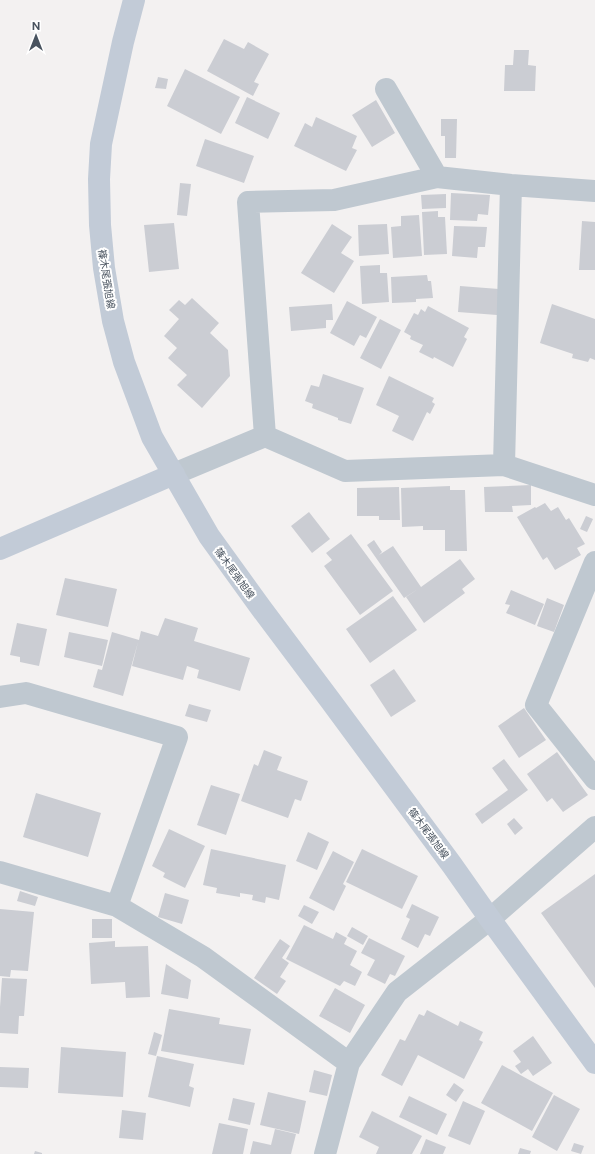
<svg xmlns="http://www.w3.org/2000/svg" width="595" height="1154" font-family="'Public Sans','Noto Sans JP',sans-serif">
<style>
.building{fill:#cbcdd3}
.lines{fill:none;stroke-linecap:round;stroke-linejoin:round}
.street{stroke:#bfc8d0;stroke-width:22}
.secondary{stroke:#c2cbd7;stroke-width:22}
.labels{text-anchor:middle;dominant-baseline:central;stroke-width:4;stroke-linejoin:round;paint-order:stroke}
.street-label{font-size:10px;fill:#49535f;stroke:#fff}
</style>
<rect width="100%" height="100%" fill="#f3f1f1"/>
<path class="building" d="M224,39l20,10 4,-7 21,12 -15,28 5,2 -6,12 -46,-25z
M514,50h15l-1,15 8,1 -1,25h-31l1,-26h8z
M185,69l55,28 -19,37 -54,-28z
M158,77l10,2 -2,10 -11,-1z
M247,97l33,16 -12,26 -33,-16z
M376,100l19,33 -23,14 -20,-32z
M316,117l41,19 -5,12 5,2 -11,21 -52,-25 11,-23 7,4z
M441,119h16l-1,39h-11v-22h-4z
M205,139l49,17 -10,27 -48,-17z
M180,183l11,1 -4,32 -10,-1z
M451,193l39,2 -2,20 -10,-1 -1,7 -27,-1z
M446,194v14l-24,1 -1,-14z
M438,211v6h7l2,37 -23,1 -2,-43z
M419,215l3,41 -29,2 -2,-31 10,-1v-10z
M582,221l13,1v48h-16z
M174,223l5,46 -30,3 -5,-47z
M332,224l20,13 -11,16 13,8 -20,32 -33,-20z
M387,224l2,30 -30,2 -1,-31z
M454,226l33,1 -2,20h-7l-1,11 -25,-2z
M380,265v8h7l2,29 -27,2 -2,-38z
M427,275l1,6h3l2,17 -17,1v3l-24,1 -1,-26z
M460,286l39,3 -2,26 -39,-3z
M192,298l27,25 -9,10 18,17 2,26 -28,32 -25,-23 10,-10 -19,-17 9,-10 -13,-12 15,-17 -10,-9 10,-10 6,5z
M347,301l30,16 -11,21 -6,-3 -6,11 -24,-13z
M332,304l1,16h-7v8l-35,3 -2,-24z
M552,304l43,15v41l-5,-2 -2,4 -16,-4 1,-4 -33,-11z
M428,306l41,22 -5,9 3,2 -14,28 -19,-10 -1,2 -14,-7 4,-7 -13,-6 1,-3 -7,-4 10,-19 4,2 3,-6 4,3z
M380,319l21,11 -20,39 -21,-11z
M323,374l41,14 -13,36 -13,-4v-2l-26,-10 1,-4 -8,-3 6,-16 8,2z
M389,376l45,22 -2,4 3,2 -5,10 -3,-2 -14,29 -21,-10 7,-15 -23,-11z
M531,485v20l-19,1 1,6h-28l-1,-25z
M450,486v4h15l2,61h-22v-21h-22v-4l-21,1 -1,-39z
M399,487l1,33h-21v-4h-22v-28z
M545,503l6,8 7,-4 8,13 3,-2 16,26 -8,4 4,7 -26,15 -8,-13 -4,3 -26,-43 18,-10 1,1z
M309,512l21,27 -18,14 -21,-27z
M586,516l7,3 -6,13 -7,-3z
M351,534l42,57 -33,24 -36,-49 8,-6 -6,-7z
M374,540l8,12 -3,3 14,-9 28,41 39,-28 15,20 -13,10 -5,-7 8,11 -41,30 -18,-26 12,-8 -14,9 -37,-53z
M65,578l52,11 -9,38 -52,-12z
M511,590l33,14 -9,21 -29,-12 4,-8 -5,-1z
M393,596l24,34 -47,33 -24,-34z
M547,598l17,7 -10,27 -17,-6z
M165,618l33,10 -4,13 56,17 -10,33 -43,-13 2,-8 -12,-4 -4,14 -51,-14 6,-24 -15,54 -30,-9 5,-18 4,1 10,-38 27,8 2,-9 17,5z
M17,623l30,6 -8,37 -19,-4v-5l-10,-2z
M69,632l39,8 -6,26 -38,-9z
M394,669l22,32 -25,16 -21,-32z
M189,704l22,6 -4,12 -22,-6z
M524,708l22,32 -27,18 -21,-32z
M264,750l18,7 -5,13 31,11 -7,20 -6,-2 -7,19 -47,-17 13,-37 4,2z
M557,752l31,43 -25,17 -11,-14 -5,4 -20,-28z
M504,759l24,31 -46,34 -7,-10 33,-24 -16,-22z
M211,785l29,9 -14,41 -29,-10z
M36,793l65,20 -13,44 -65,-20z
M514,818l9,10 -8,7 -8,-11z
M169,829l36,17 -20,42 -22,-11 2,-4 -13,-7z
M308,832l21,10 -12,28 -21,-9z
M211,849l75,16 -7,35 -13,-3 -1,6 -13,-3 1,-5 -13,-2v4l-24,-4 1,-5 -14,-3z
M362,849l56,27 -16,33 -56,-27z
M333,851l21,11 -11,22 3,2 -12,25 -25,-13z
M595,874v114l-54,-75z
M20,891l18,6 -3,9 -18,-5z
M165,893l24,7 -7,24 -24,-7z
M412,904l27,13 -9,19 -5,-2 -7,14 -17,-9 9,-20 -4,-2z
M304,905l15,7 -7,12 -14,-8z
M0,909l34,3 -6,59 -17,-1 -1,7 -10,-1z
M92,919h20v19h-20z
M304,925l29,14 3,-7 11,6 -3,6 13,7 -7,14 12,7 -7,14 -11,-5 -4,5 -54,-27z
M352,927l16,9 -5,9 -16,-9z
M369,938l36,18 -10,20 -5,-2 -5,10 -18,-9 8,-15 -14,-7z
M280,939l10,7 -8,12 7,5 -9,14 6,4 -9,13 -23,-16z
M115,941v6l33,-1 2,51 -24,1 -1,-16 -34,2 -2,-41z
M166,964l25,16 -3,19 -27,-5z
M2,978l25,1 -3,37h-5l-1,18 -18,-1v-26z
M335,988l30,17 -15,28 -31,-17z
M169,1009l51,9 -1,6 32,5 -7,36 -83,-14z
M427,1010l31,16 2,-5 23,11 -4,8 4,2 -19,37 -46,-24 -16,31 -21,-11 19,-36 5,2 14,-27 5,2z
M154,1032l8,3 -6,21 -8,-2z
M533,1036l19,27 -19,13 -5,-7 -7,5 -6,-8 6,-4 -8,-11z
M61,1047l65,5 -3,45 -65,-4z
M157,1056l37,8 -5,22 5,2 -4,19 -42,-10z
M502,1065l51,28 -21,38 -51,-28z
M0,1067l29,1 -1,20 -28,-1z
M314,1070l18,5 -5,21 -18,-4z
M454,1083l10,7 -8,12 -10,-7z
M268,1092l38,9 -7,33 -39,-9z
M554,1095l26,14 -23,42 -25,-14z
M409,1096l38,18 -10,21 -38,-18z
M233,1098l22,5 -5,22 -22,-5z
M463,1101l22,10 -15,34 -22,-9z
M122,1110l24,3 -3,27 -24,-2z
M372,1111l50,25 -10,18h-36l3,-7 -20,-10z
M219,1123l29,6 -5,25h-31z
M275,1129l21,5 -5,20h-41l3,-13 18,4z
M426,1139l20,8 -3,7h-23z
M574,1143l10,3 -3,8 -10,-3z
M520,1148l11,3 -1,3h-12z
M35,1151l7,2v1h-8z"/>
<g class="lines">
<path class="street" d="M386,89l51,88
M265,436l-17,-234 86,-2 103,-23 74,8 84,6
M504,465l7,-280
M174,474l91,-38 80,35 159,-6 91,30
M595,562l-59,143 59,74
M0,697l26,-4 151,44 -60,169
M0,872l117,34 86,51 146,106
M325,1154l24,-91 48,-71 93,-73 105,-92"/>
<path class="secondary" d="M134,0l-11,42 -22,102 -2,35 1,46 4,43 9,53 11,41 28,75 57,99 52,72 69,92 122,165 38,54 105,144
M0,549l174,-75"/>
</g>
<g class="labels">
<g class="street-label">
<text transform="translate(107 279) rotate(81)">篠木尾張旭線</text>
<text transform="translate(235 573) rotate(54)">篠木尾張旭線</text>
<text transform="translate(429 833) rotate(53)">篠木尾張旭線</text>
</g>
</g>
<g transform="translate(36 36)" stroke="#ffffff" stroke-width="3" paint-order="stroke">
<path d="M0-3L7 15L0 10L-7 15Z" fill="#49535f"/>
<text y="-6" font-size="11" font-weight="bold" text-anchor="middle" fill="#49535f">N</text>
</g>
</svg>
